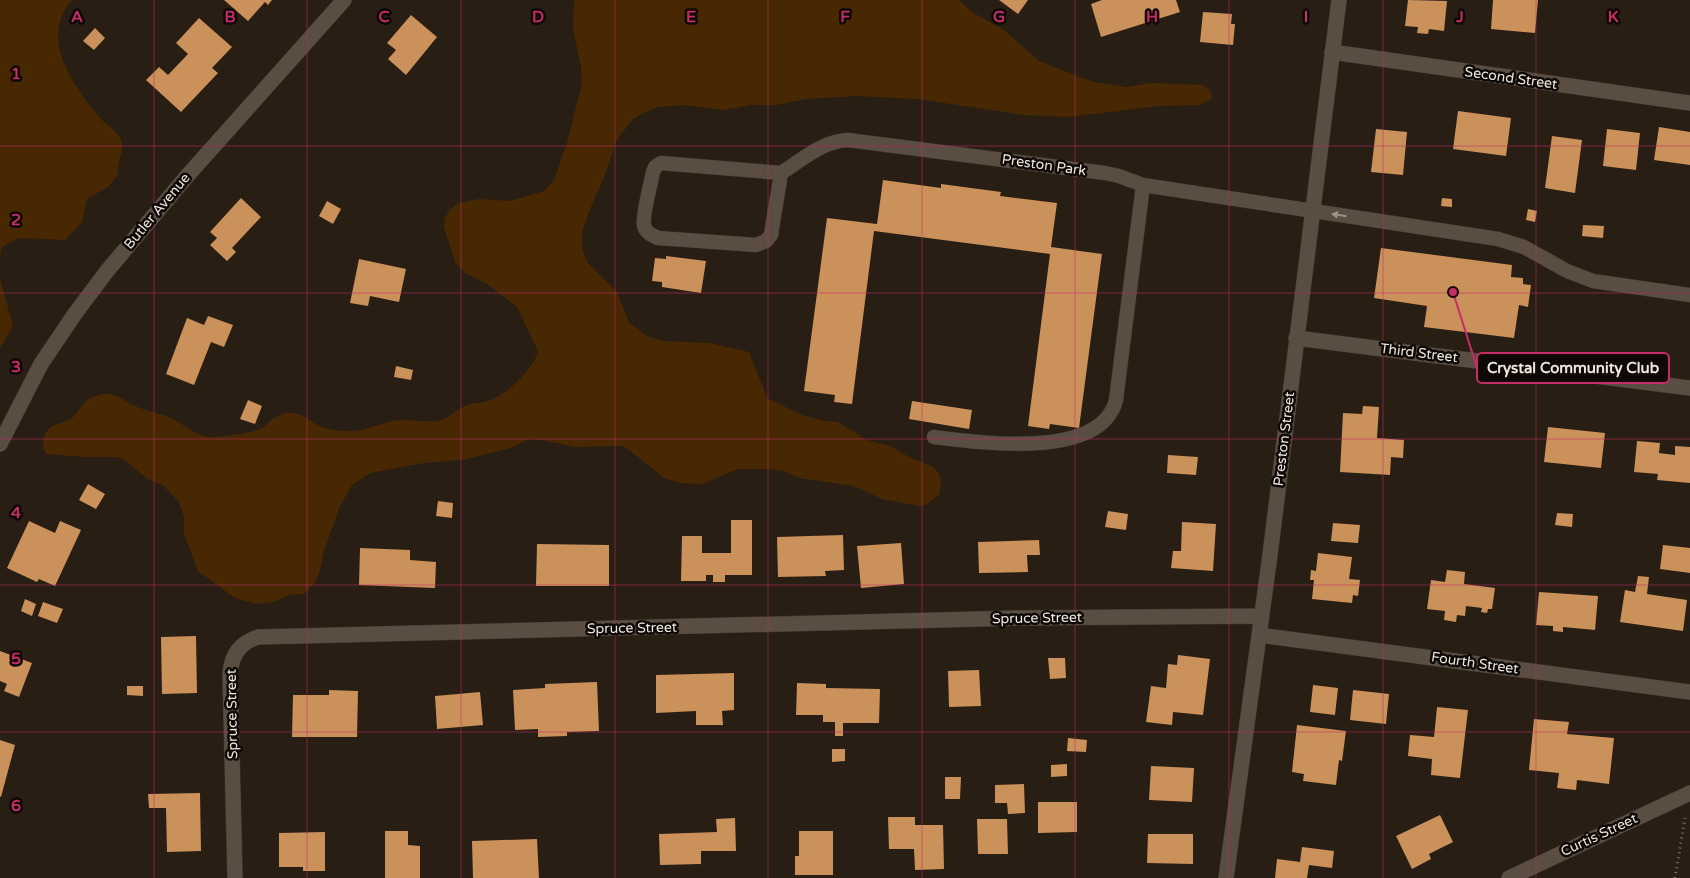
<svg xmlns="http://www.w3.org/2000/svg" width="1690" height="878" font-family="'Varela Round',sans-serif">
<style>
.green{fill:#482802}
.building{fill:#ca915a}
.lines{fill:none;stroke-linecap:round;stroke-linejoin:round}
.lane-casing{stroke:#423933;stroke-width:15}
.street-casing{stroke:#423933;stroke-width:16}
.path{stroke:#7d746b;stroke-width:3;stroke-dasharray:1 4;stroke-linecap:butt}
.lane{stroke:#5a4d42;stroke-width:14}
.street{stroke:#5a4d42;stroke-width:15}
.oneway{fill:#9d9289}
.grid{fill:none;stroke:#c62d68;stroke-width:1;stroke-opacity:0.55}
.labels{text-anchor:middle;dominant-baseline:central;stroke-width:5;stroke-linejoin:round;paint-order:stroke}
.street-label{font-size:14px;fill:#eee6df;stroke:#0e0906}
.grid-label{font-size:16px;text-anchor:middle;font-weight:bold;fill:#c62d68;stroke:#0e0906;stroke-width:5;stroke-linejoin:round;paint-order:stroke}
.leader{fill:none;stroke:#c62d68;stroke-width:2}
.callout-dot{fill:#c62d68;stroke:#0e0906;stroke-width:2}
.callout{fill:#0e0906;stroke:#c62d68;stroke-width:2}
.callout-label{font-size:15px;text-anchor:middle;font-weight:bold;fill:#eee6df}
</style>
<rect width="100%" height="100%" fill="#291e14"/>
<path class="green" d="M0,0h72c-34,39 2,87 29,119 5,6 15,11 19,19 6,12 -4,23 -2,37l-10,12 -21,12 -5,23 -17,18 -46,-2 -17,9 -2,9z
M575,0h384l13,12 32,18 35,31 54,21 34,5 24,-4 52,2 8,7 1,7 -13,6 -40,1 -91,11 -44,-2 -107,-16 -61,-3 -50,3 -30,6h-24l-29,5 -37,-5 -28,2 -15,6 -10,6 -17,22 -11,34 -12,27 -11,29v17l5,14 30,30 12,31 18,13 15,5 47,2 40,9 18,46 35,17 23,6 13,1 29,18 23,6 21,12 22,9 6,7 2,7 -2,14 -12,9 -8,2 -37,-7 -28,-13 -55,-8 -15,-7 -16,-2h-31l-34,15 -23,-1 -16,-5 -36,-29 -7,-3 -46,1 -29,-6 -17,-2 -19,9 -48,12 -38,3 -54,10 -18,12 -12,21 -16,45 -3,16 -5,14 -12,13 -15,1 -16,7 -16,2 -22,-6 -37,-27 -14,-37v-17l-5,-15 -16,-17 -14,-5 -26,-21 -6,-2h-33l-38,-3c-5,-10 -4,-19 5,-27 6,-4 15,-4 21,-9 12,-12 11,-21 32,-24 11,-2 21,8 31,12 11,5 24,7 36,12 11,5 24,17 37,19 8,1 45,-4 52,-8 10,-5 13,-15 28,-16 14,-2 22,10 34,14 7,3 18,4 26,4 15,1 30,-7 44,-10 17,-3 31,2 45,0 11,-1 20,-13 30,-16 7,-2 15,-2 22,-4 18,-7 44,-31 49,-50l-21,-44 -31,-24 -21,-10 -10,-11 -11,-35 1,-9 4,-7 6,-6 9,-3 15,-3 31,2 34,-10 10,-11 13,-37 15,-60 -1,-16 -8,-39 1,-25z
M0,279l13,47 -13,22z"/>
<path class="building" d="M224,0h48l-4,5 -3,-3 -17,19z
M999,0h29l-10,14z
M1102,0h74l4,12 -79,25 -10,-33z
M1408,0l39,1 -3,30 -15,-2 -1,5 -11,-1 1,-6 -13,-1z
M1493,0h45l-3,33 -44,-4z
M1203,12l29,2 -1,10h4l-2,21 -33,-3z
M411,15l26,22 -31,38 -18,-16 8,-9 -9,-7z
M199,18l33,29 -20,21 6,5 -37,39 -35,-32 13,-13 9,8 20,-21 -12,-11z
M95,28l10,10 -11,12 -11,-9z
M1458,111l53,7 -5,38 -53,-7z
M1659,127l31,5v33l-36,-5z
M1376,129l31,3 -4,43 -32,-3z
M1607,129l33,4 -4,37 -33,-4z
M1552,136l30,4 -7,53 -30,-5z
M883,180l58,8v-4l60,8 -1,4 57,7 -6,44 51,7 -23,174 -29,-4 -1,5 -21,-3 22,-172 -176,-23 -22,173 -18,-2 1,-7 -31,-4 23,-173 50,6z
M241,198l20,19 -29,31 4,4 -9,9 -17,-16 7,-7 -7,-6z
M1442,198l10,1v8l-11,-1z
M327,201l14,8 -8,15 -14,-8z
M1528,209l9,2 -2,11 -9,-2z
M1583,225l21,1 -1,12 -21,-2z
M1381,248l131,17 -1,12 12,1v6l8,1 -3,22 -9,-2 -5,33 -90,-11 3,-21 -53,-8z
M666,256l40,5 -5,32 -39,-6v-5l-10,-1 3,-23 11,1z
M359,259l47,10 -7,33 -29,-6 -2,10 -18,-3z
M208,316l25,9 -9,22 -13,-5 -17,43 -28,-11 21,-56 17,7z
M396,366l17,4 -2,10 -17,-3z
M248,400l14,6 -7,18 -15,-5z
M912,401l60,9 -3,19 -60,-10z
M1363,406l16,1 -2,31 27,2 -1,18 -12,-1 -1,18 -50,-3 3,-59 19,1z
M1548,427l57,6 -4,35 -57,-6z
M1637,441l23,2 -1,10 16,2v-9l15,1v36l-33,-3 1,-6 -24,-2z
M1168,455l30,2 -2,18 -29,-2z
M88,484l17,10 -9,15 -17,-9z
M438,501l15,2 -1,15 -16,-2z
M1108,511l20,3 -2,16 -21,-3z
M1557,513l16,1 -1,13 -17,-2z
M731,520h21v55h-27v7h-12v-7h-7v6h-25l1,-45h20v17h29z
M29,521l26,12 5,-12 21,9 -26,56 -16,-7 -2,3 -30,-14z
M1182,522l34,2 -3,47 -42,-3 2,-17h8z
M1333,523l27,2 -2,18 -27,-2z
M843,535l1,35 -19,1 1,5 -48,1 -1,-40z
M1039,540l1,15h-13l1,17 -49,1 -1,-31z
M901,543l3,41 -43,4 -4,-42z
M537,544l72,1v41h-73z
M1663,545l27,3v25l-30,-4z
M360,548l50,2v10l26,2 -1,26 -76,-3z
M1318,553l34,4 -3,22 11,1 -2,16 -5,-1 -1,8 -40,-4 2,-19h-4l1,-10 5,1z
M1447,570l18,2 -1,12 31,4 -3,21h-4l-1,4 -6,-1 1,-4 -16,-2 -1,10 -8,-1 -1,7 -12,-2 1,-9 -18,-2 4,-29 14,2z
M1638,576l11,1 -2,17 40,6 -4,31 -63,-9 5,-32 10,2z
M1539,592l59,4 -3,34 -32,-3v5l-10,-1v-5l-17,-1z
M25,599l11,5 -4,12 -11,-5z
M43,602l20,7 -6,14 -19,-7z
M196,636l1,57 -35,1 -1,-57z
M0,651l32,12 -13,34 -15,-6 3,-7 -7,-3z
M1178,655l32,4 -7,56 -30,-3 -1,13 -26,-3 5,-36 15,2 2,-24 9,1z
M1048,658h17l1,20 -16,1z
M979,670l2,36 -32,1 -1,-36z
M734,673v37l-12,1 1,14h-27v-14l-40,2v-38z
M597,682l2,49 -32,1v4l-29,1v-8l-23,1 -2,-40 32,-2v-4z
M797,683l29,1v4l54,1 -1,34h-36v13h-8v-14h-12v-7h-27z
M1313,685l25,3 -3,27 -25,-3z
M127,686h16v10l-16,-1z
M329,690l29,1 -1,46h-65l1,-42h36z
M1353,690l36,4 -3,30 -36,-4z
M480,692l3,33 -46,4 -2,-33z
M1437,707l31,3 -8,68 -29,-3 1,-16 -24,-3 2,-21 24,2z
M1534,719l35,3 -2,12 47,4 -5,46 -32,-4 -1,10 -19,-2 2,-15 -30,-3z
M1297,725l49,6 -4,30 -3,-1 -3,25 -33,-4 1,-7 -12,-2z
M1068,738l19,2 -1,12 -19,-1z
M0,740l15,5 -14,52 -1,-1z
M832,749h13v12l-13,1z
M1067,764v12l-16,1v-12z
M1151,766l43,2 -2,34 -43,-2z
M945,777h16l-1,22h-15z
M1024,784l1,29 -17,1 -1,-11h-12v-18z
M200,793l1,58 -34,1 -1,-44h-17l-1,-14z
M1038,802h39v30l-39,1z
M1440,815l13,27 -24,12 2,5 -19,10 -16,-33z
M888,817h27v8h28l1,44 -29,1 -1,-21h-25z
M735,818l1,33h-35v13l-41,1 -1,-31 58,-2 -1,-13z
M977,819h30l1,35h-30z
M385,831h23v14l12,1v32h-35z
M799,831h34v44h-38v-19h4z
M325,832v39h-22v-4h-24v-34z
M1148,834h45v30l-46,-1z
M537,839l2,39h-66l-1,-37z
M1302,847l32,4 -2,17 -23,-3 -2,13h-32l2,-19 23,3z"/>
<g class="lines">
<defs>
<path id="lane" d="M661,163l120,10 -10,62 -5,6 -10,4 -98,-7c-7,-3 -13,-6 -14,-13 -2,-10 7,-41 9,-53l2,-5z
M781,173c21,-13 41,-32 67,-33l257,33 14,3 24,9 355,54 26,8 43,24 26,10 97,14
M934,437c46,6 167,23 182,-37l27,-215"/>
<path id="street" d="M1332,52l358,51
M1296,338l394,50
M0,444l41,-80 33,-49 33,-44 81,-96 156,-175
M1259,635l431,57
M235,878l-5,-205c2,-19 10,-30 28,-36l760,-19 243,-2
M1226,878l44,-323 69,-555
M1509,878l181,-85"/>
</defs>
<use href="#lane" class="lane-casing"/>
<use href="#street" class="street-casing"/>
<path class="path" d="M1675,878l10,-60"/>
<use href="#lane" class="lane"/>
<use href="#street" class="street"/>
</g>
<defs><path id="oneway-solid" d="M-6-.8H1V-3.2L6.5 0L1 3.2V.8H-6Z" transform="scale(1.25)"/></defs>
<use class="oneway" href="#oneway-solid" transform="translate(1339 215) rotate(-171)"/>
<path class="grid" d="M154,0v878M307,0v878M461,0v878M615,0v878M768,0v878M922,0v878M1075,0v878M1229,0v878M1383,0v878M1536,0v878M0,146h1690M0,293h1690M0,439h1690M0,585h1690M0,732h1690"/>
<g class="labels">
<g class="street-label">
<text transform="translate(1511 78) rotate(8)">Second Street</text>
<text transform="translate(1044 165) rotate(8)">Preston Park</text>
<text transform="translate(157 211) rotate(-50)">Butler Avenue</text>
<text transform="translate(1419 353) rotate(7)">Third Street</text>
<text transform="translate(1284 439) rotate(-83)">Preston Street</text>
<text transform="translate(1037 618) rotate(-1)">Spruce Street</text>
<text transform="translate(632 628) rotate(-1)">Spruce Street</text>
<text transform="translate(1475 663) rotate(8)">Fourth Street</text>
<text transform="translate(232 714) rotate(-91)">Spruce Street</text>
<text transform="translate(1599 835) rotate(-25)">Curtis Street</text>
</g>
</g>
<g class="grid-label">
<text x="77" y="22">A</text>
<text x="230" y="22">B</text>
<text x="384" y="22">C</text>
<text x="538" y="22">D</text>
<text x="691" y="22">E</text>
<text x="845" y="22">F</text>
<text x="999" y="22">G</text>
<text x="1152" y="22">H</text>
<text x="1306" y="22">I</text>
<text x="1460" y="22">J</text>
<text x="1613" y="22">K</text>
<text x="16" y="79">1</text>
<text x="16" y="225">2</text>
<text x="16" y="372">3</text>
<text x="16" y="518">4</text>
<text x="16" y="664">5</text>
<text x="16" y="811">6</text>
</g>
<path class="leader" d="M1453 292L1477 368"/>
<circle class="callout-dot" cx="1453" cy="292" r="5"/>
<rect class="callout" x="1477" y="353" width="192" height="30" rx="5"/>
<g class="callout-label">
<text x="1573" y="373">Crystal Community Club</text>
</g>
</svg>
